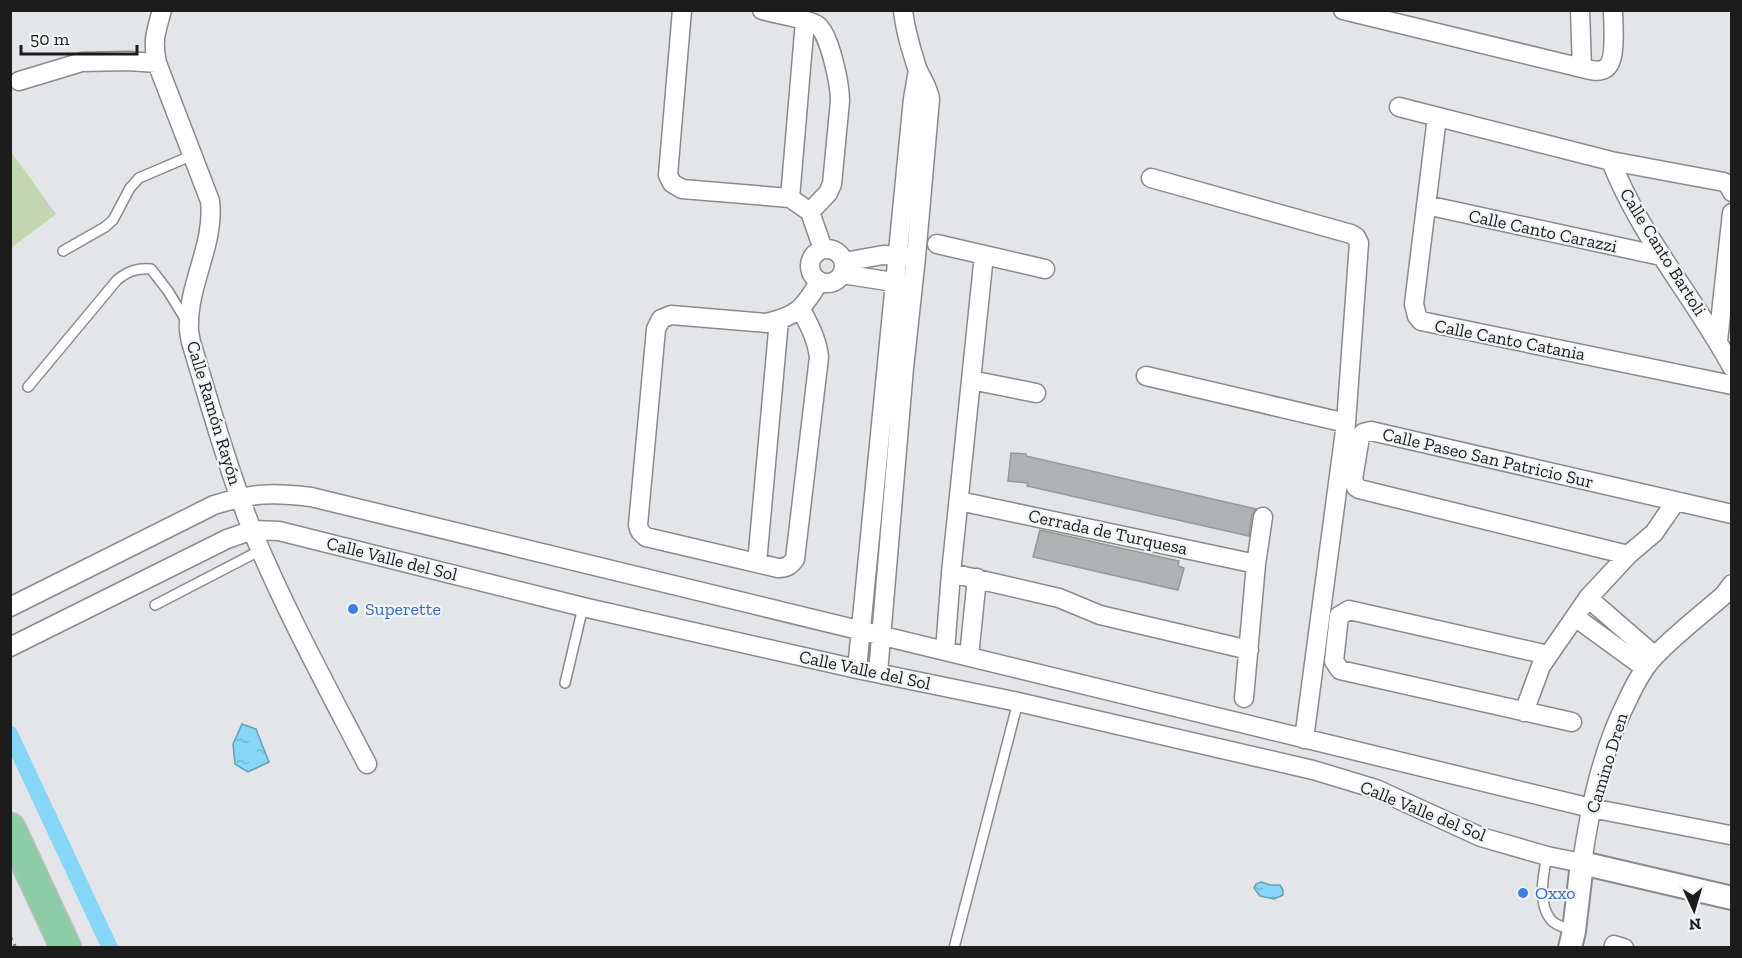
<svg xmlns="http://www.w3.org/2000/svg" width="1742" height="958" font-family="'Zilla Slab',serif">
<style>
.green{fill:#c2d7af}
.water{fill:url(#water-ripples);stroke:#669eb6;stroke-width:1.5}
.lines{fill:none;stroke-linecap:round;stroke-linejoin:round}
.canal{stroke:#85d6f7;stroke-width:16}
.building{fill:#b0b1b3;stroke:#96979a;stroke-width:1.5}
.service-casing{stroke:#888a8c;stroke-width:12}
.minor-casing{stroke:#888a8c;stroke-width:21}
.tertiary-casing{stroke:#888a8c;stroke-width:26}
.trunk-casing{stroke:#bfbfc0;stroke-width:33}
.path{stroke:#7d7d7f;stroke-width:3;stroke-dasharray:4.5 4.5;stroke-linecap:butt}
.service{stroke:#fff;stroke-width:9}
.minor{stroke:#fff;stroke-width:18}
.tertiary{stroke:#fff;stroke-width:22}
.trunk{stroke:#8ccca6;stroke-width:30}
.shop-dot{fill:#3f7fe0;stroke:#f1f3f5;stroke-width:2}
.labels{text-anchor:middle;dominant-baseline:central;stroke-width:4.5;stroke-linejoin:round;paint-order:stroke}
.street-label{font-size:18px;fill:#1c1c1d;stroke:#f1f3f5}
.shop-label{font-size:18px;fill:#366cbe;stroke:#f1f3f5;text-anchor:start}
</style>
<defs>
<pattern id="water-ripples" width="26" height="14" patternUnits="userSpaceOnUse" patternTransform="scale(1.5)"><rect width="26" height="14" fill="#85d6f7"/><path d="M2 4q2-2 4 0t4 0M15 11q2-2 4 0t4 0" fill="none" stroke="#72b7d3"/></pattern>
</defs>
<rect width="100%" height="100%" fill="#e4e5e8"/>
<path class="green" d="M11,152l45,62 -45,34h-1z"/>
<path class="water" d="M242,724l14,5 13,33 -21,10 -13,-8 -2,-20z
M1261,882l9,3h10l3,5v5l-9,4 -14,-3 -6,-8 2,-4z"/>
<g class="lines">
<path class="canal" d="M10,734l100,214"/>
</g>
<path class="building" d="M1011,453l15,1v2l230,53 -4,6 -3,21 -222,-50 1,-3 -20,-2z
M1040,530l139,31 -1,5 6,2 -6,22 -145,-33z"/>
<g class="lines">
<defs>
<path id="service" d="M63,251l42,-24 8,-7 17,-32 9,-10 54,-23
M28,387l89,-107c11,-9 20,-12 34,-11l17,22 19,31
M155,605l106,-55
M565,683l18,-76
M1547,856c-4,19 -10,49 5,65 5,5 15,7 22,10
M954,948l64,-246"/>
<path id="minor" d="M162,10c-6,22 -10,30 -5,53l53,138c5,42 -21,81 -21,123 -1,6 1,12 2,18 19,63 37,127 61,188 33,80 75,157 115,234
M682,10l-14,165 4,8 10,6 108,9 20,14 13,37
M762,10c13,4 46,9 55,15 13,9 23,60 23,76l-8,83 -4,9 -18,19
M1343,10l239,58c8,2 17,5 24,0 11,-8 7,-44 7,-58
M1580,10l2,58
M19,81l63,-19 46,-1 29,2
M1399,107l212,54 113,21 5,4 3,6
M1437,117l-23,187 3,12 4,5 311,64
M1611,161c29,75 83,136 121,206
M1151,178l200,56 5,3 3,6 -13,180 -42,316
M790,198l15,-177
M1426,205l235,51
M937,244l108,25
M810 266a17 17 0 1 1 34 0a17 17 0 1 1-34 0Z
M844,262l39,-7 27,1
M842,274l64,10
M801,309c8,16 16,30 18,48l-24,202c-5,7 -9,9 -17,9l-132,-31c-5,-4 -7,-6 -8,-12l18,-196 5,-10 10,-4 95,8c31,-7 37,-14 53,-41
M1718,341l14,-128
M1146,376l200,47
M971,380l65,13
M959,501l297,63
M1628,555l-269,-66 -3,-2 -3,-8 7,-42 3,-4 8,-2 361,83
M757,563l22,-243
M951,573l108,25 41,17 149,35
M1588,598l67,58
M10,607l204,-102c38,-12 58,-13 97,-8l1280,311 139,27
M1575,617l70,51
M10,647l217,-108 26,-9 26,1 304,76 274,62 161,33 295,68 63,19 105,48 66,19 35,7c8,-56 20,-113 46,-164 7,-15 15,-31 27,-43 21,-22 46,-41 69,-61l8,-11
M945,651l6,-78 33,-318
M1548,655l-199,-45 -10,6 -5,45 6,9 232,52
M969,656l8,-78
M857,669l56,-570 5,-29
M878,673l26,-305 12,-111 14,-158c-3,-15 -8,-19 -13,-31 -6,-19 -12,-38 -14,-58
M1244,698l12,-134 7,-47
M1524,712l17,-46 47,-68 40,-43 26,-22 22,-32
M1614,945l10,3"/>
<path id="tertiary" d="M1570,948l4,-17 8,-68 150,35"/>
<path id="trunk" d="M10,828l56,120"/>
</defs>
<use href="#service" class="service-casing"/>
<use href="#minor" class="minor-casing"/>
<use href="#tertiary" class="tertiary-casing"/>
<use href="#trunk" class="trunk-casing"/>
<path class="path" d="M10,936l6,12"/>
<use href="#service" class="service"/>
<use href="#minor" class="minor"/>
<use href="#tertiary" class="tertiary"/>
<use href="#trunk" class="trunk"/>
</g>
<g class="shop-dot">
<circle cx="353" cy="609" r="6"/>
<circle cx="1523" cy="893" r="6"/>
</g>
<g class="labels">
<g class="street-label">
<text transform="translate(1543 231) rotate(12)">Calle Canto Carazzi</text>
<text transform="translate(1663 252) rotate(58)">Calle Canto Bartoli</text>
<text transform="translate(1510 340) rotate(11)">Calle Canto Catania</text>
<text transform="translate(214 413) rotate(73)">Calle Ramón Rayón</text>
<text transform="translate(1488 458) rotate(13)">Calle Paseo San Patricio Sur</text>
<text transform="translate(1108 532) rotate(12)">Cerrada de Turquesa</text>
<text transform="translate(392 559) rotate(14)">Calle Valle del Sol</text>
<text transform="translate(865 670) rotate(12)">Calle Valle del Sol</text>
<text transform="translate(1607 763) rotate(-73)">Camino Dren</text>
<text transform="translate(1423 811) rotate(22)">Calle Valle del Sol</text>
</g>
<g class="shop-label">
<text x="365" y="609">Superette</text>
<text x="1535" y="893">Oxxo</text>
</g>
</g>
<rect width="1742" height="958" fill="none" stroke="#1c1c1d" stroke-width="24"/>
<g transform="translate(1694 910) rotate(176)" stroke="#f1f3f5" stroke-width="4.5" paint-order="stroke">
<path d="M0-4.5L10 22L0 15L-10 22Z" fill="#1c1c1d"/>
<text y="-9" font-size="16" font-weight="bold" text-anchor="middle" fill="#1c1c1d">N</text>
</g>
<path d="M21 45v9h116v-9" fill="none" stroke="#1c1c1d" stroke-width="3"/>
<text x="30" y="45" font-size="18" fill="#1c1c1d" stroke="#f1f3f5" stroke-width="4.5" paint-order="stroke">50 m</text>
</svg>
